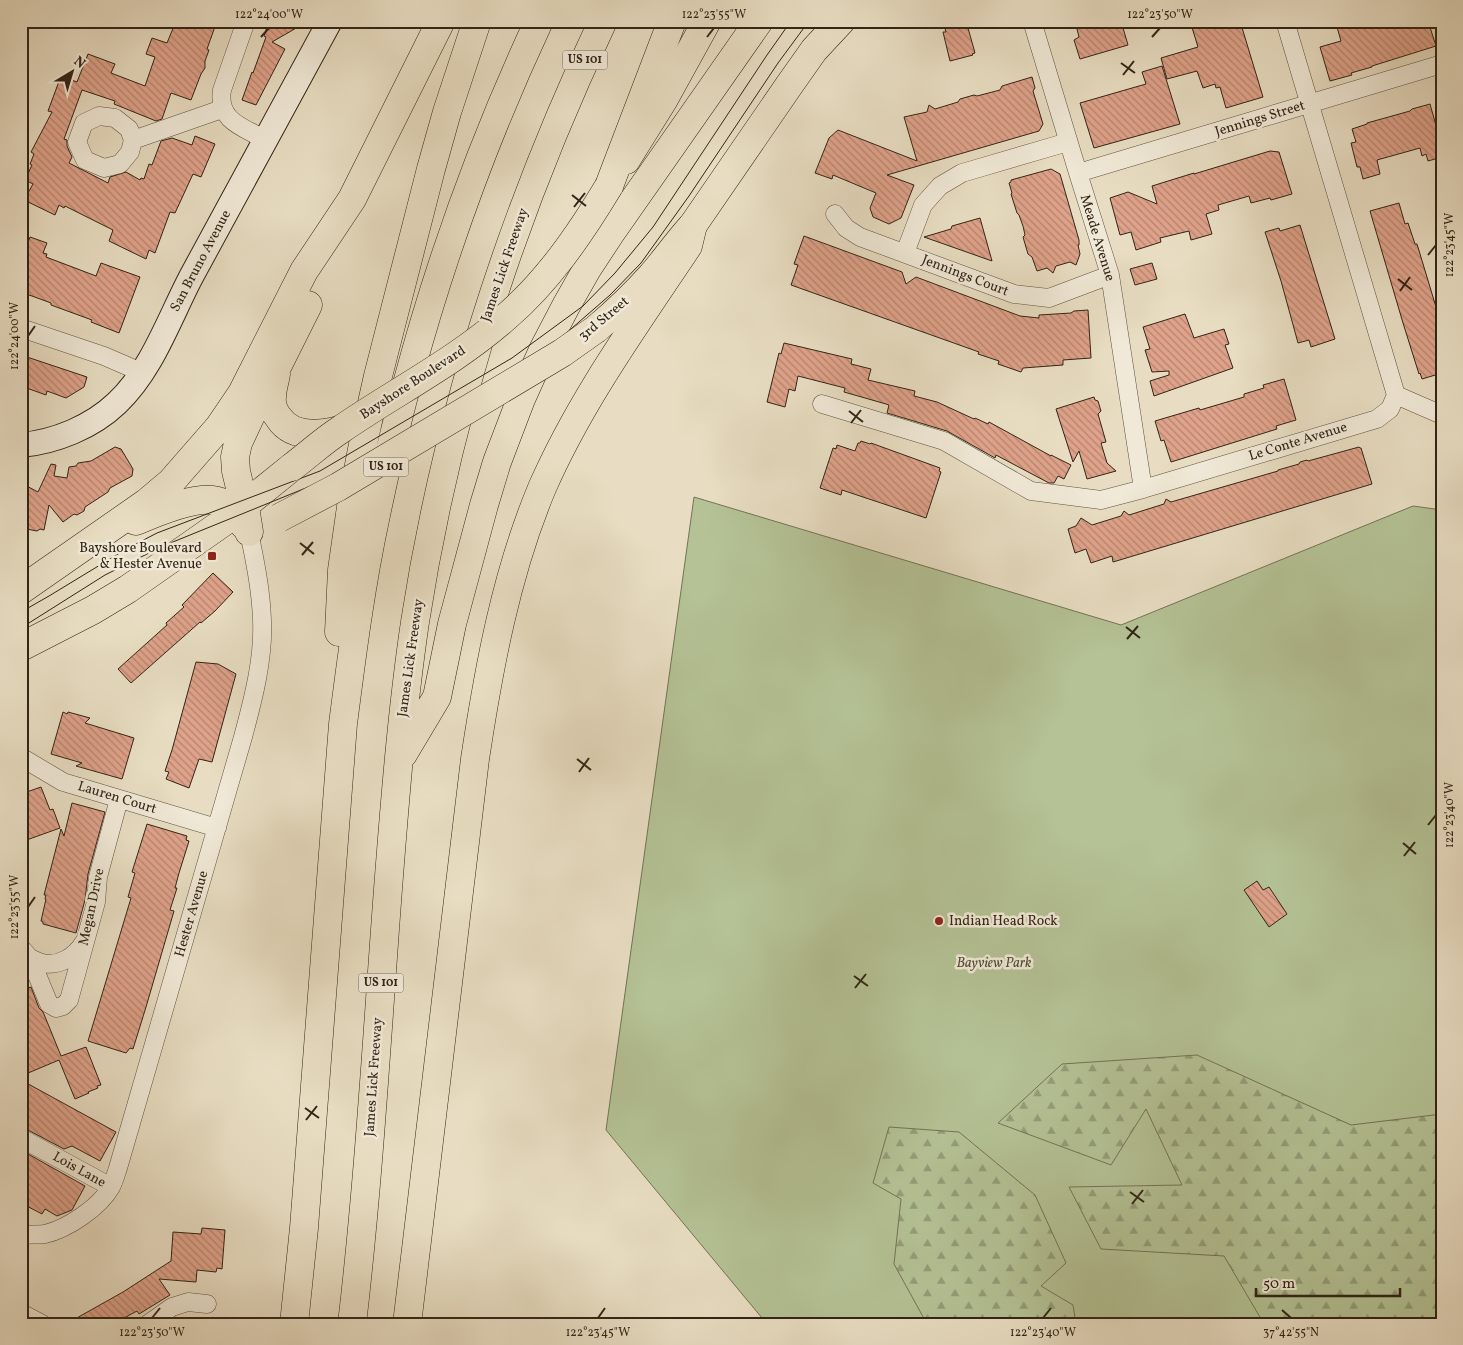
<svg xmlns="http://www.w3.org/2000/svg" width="1463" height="1345" font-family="Vollkorn,serif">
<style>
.green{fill:#b4c295;stroke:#737356}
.forest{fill:url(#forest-firs);stroke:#737356}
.building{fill:url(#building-back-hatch);stroke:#322416}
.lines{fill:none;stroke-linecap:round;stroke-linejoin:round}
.minor-casing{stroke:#605241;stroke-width:19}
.secondary-casing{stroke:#322416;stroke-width:26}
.primary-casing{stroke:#322416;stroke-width:29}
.motorway-casing{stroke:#322416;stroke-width:29}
.minor{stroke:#f0e9d7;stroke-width:18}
.secondary{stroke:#f0e9d7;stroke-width:24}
.primary{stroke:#e8ddc2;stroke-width:28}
.motorway{stroke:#e8ddc2;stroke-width:28}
.tram{stroke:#322416;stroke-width:1}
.primary-bridge-casing{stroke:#322416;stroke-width:29;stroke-linecap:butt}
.primary-bridge{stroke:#e8ddc2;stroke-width:28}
.ticks{fill:none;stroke:#322416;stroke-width:2}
.poi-dot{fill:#8f2418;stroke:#f0e9d7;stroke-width:2}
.labels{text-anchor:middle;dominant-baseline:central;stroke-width:5;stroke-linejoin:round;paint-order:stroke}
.shield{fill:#f0e9d7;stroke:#6b5f50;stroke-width:1}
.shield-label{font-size:12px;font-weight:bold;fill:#322416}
.street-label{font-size:14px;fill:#322416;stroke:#f0e9d7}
.poi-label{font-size:14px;fill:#322416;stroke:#f0e9d7;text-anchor:end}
.park-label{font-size:14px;font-style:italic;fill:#524c36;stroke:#f0e9d7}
.neatline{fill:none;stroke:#322416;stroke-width:2}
.ticks-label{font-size:12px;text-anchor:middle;fill:#322416}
</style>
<defs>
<pattern id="forest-firs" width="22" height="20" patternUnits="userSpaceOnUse" patternTransform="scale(1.25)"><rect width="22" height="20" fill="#b4c295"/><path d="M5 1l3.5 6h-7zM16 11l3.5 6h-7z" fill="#939d79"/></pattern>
<pattern id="building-back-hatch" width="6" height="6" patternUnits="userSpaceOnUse" patternTransform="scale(1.25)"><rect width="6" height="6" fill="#dfa28a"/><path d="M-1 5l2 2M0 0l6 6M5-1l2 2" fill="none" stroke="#b58470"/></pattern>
</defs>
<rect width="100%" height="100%" fill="#e8ddc2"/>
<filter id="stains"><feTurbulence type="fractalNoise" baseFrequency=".004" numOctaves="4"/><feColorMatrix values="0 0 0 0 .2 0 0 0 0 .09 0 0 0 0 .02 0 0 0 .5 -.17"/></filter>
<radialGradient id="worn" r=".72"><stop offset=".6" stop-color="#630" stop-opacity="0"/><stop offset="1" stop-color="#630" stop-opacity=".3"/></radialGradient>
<path class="green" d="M694,497l427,128 292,-119 29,4v814h-675l-161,-194z"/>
<path class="forest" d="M1197,1055l154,70 91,-11v210h-178l-40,-68 -123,-7 -32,-62 113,-2 -36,-76 -35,56 -113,-42 64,-59z
M889,1127l70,5 76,63 31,68 -25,23 32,19 3,19h-149l-33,-60 7,-65 -28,-16z"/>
<path class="building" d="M176,21h41l-10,28 2,1 -4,11v7l-4,6 -10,26 -20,-7 -9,26 -6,2 -42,-17 1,-3 -33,-11 -18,49 3,1v6l5,11 -3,6 39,20 2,-6 16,-5 14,8 1,-2 3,1 5,-15 3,1 9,-24 11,-3 20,7 3,-9 20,8 -14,33 -8,-3 -18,39 -5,-1 -15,41 -6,-3 -3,9 -37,-18 4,-11 -48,-24 -1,2 -5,-3 -4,10 -31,-15 9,-16 -8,-4 7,-15 -2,-1 4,-10 -3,-2 21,-40 -4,-1 13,-35 16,6 11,-28 27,10 -4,9 34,13 10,-29 -9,-3 6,-16 15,5z
M269,21h12l17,6 -26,15 13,7 -29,56 -14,-5 10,-28 1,1 13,-36 -2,-1z
M959,21l9,7 7,25 -3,1 1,1 -23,6 -7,-29h3l-2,-7z
M1083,21h38l7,24 -48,14 -6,-19 5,-3 -2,-8 7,-3z
M1190,21h50l23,76 -37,11 -6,-21 -4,1 -1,-4 -12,4 -6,-17 -30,8 -6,-21 37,-11z
M1340,21h65l1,6 22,-6 8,25 -64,20v1l-21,6 1,2 -22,6 -10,-34 21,-6 -4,-14 4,-2z
M1162,66l18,58 -86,24 -14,-45 66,-19 -4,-12z
M1032,77l3,11 -2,3 10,33 -4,7 -152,44 27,10 -13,33 -12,6 -16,-7 -3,-9 6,-15 -43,-18 -1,4 -17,-6 14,-35 9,-8 79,31 -13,-44 23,-5 2,-7 6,4 23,-7 2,-3 14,-4 3,1 23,-6 2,-4z
M1430,104l7,25 5,-1v29l-14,4 -2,-7 -4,2 -2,-8 -43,12 3,14 -17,5 -3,-12h-3l-6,-24 5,-1 -4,-13 15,-5v-1l43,-12 2,-2z
M1270,151l9,1 13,42 -21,6 -1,-2 -19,5 -2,-7 -31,9 1,5 -13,4 6,20 -21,6 -2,-9 -29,7 1,4 -25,8 -5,-18 -11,3 -10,-37 18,-6 29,12 -5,-18 42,-13v1z
M1051,169l9,5 19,66v5h-1l2,9 -4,11 -6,-3 -14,4 -3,7 -6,-5 -10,3 -5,-14 -4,-3 -5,-17 2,-2 -2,-9 -4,-11 -2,-2 -6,-19 1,-1 -3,-10 2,-1v-2z
M1399,203l6,21 3,-1 7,21h2l19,63 6,-2v68l-20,6 -2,-6 -1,1 -16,-51 -33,-112z
M980,218l12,43 -68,-24 27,-8 1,-3z
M1300,225l35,114 -24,8 -2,-7 -11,3 -17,-62 -16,-49 14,-4 1,3z
M804,236l98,36 4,12 10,-7 104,39 19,2v-3l32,-2 3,-2 14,-1 3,48 -28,2v5l-40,3 -2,4 -23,-8 1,-3 -21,-7 1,-2 -188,-67 7,-20 -4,-1z
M30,237l17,6 -4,10 4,1 -1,3 50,19 5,-13 39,14 -21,56 -28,-11 1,-2 -41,-15v-2l-30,-11v-32z
M1152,263l5,16 -22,6 -5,-16z
M1185,314l9,24 30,-9 5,15 -4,1 8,23 -79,28 -4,-15 19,-6v-4l-17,1 -7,-22 5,-1 -7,-22z
M784,343l68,16 -1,5 20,5 -3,11 47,11 -1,5 23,6 37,17 1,-1 13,6 1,-2 62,34v-1l20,10 -7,14 -6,-3 -4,7h-5l-53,-28 -1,3 -48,-27 -60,-18 2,-8 -3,-1 -42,-12 1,-4 -47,-12 -3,15 -6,-2 -4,18 -18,-5 12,-49 2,1z
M21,355l66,22 -3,10 -18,11 -19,-7 -1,4 -25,-9z
M1284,379l12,41 -20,6 1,3 -106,33 -7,-22 -3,1 -6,-20 44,-13 1,2 44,-13v-3l20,-6 -1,-3z
M1094,397l1,3 3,1 3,10 -3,3 8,28 -5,1 6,20 9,8 -29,8 -8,-28 -6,11 -17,-53z
M861,441l9,3 1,-1 69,25 -1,3 2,1 -15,46 -84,-28 -1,5 -21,-7 13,-40 3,1 1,-4 18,6 3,-8h2z
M115,447l6,2 12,20 -1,7 -22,12 -2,4 -23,15 -1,4 -7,4 -3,-1 -11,8 -14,-17 -5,25 -4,-1 -3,2 -16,-3v-45l17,9 13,-28 5,1 -2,11 13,2 2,-11 7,-1 2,-3 13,-2z
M1359,447l1,1h1l11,36 -259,78 -1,-6 -21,7 -5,-14 -11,4 -7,-24 8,-3 5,-8 11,7 29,-9 3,-5 5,4 35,-11 2,-5 5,3 107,-31v-1l21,-6 1,-2 7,-2 1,1z
M213,573l20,19 -18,19 -14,12 -1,-1 -69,61 -13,-14 49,-44 -1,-2 18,-16 -2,-2z
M196,662l22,2 18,10 -24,88 -13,-3 -10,29 -23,-9 3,-7 -4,-1 7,-21z
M63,712l4,2 1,-2 22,6 -5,5 49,15 -12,41 -46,-13 6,-3 -31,-9z
M41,787l9,23 3,-1 7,19 -39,14v-48z
M72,803l33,9 -17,62 -3,26 -9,33 -33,-9v-2l-2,-1 5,-22h-1l1,-4h-2l17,-66 3,7z
M147,824l40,12 -1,4 3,1 -10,32 -4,15h2l-7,22 4,1 -28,96 -13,42 -3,-1 -4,5 -38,-12 43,-143 -3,-1 7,-24 -3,-1z
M1257,881l6,9 6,-3 18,27 -18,13 -25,-37z
M31,987l8,21 4,4 5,12 13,32 25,-9 15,38 -4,1 1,2 -10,4 1,1 -14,6 -16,-39 -38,16v-85z
M21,1080l95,52 -16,29 -28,-15 -8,3 -38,-20 -5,-2z
M21,1150l64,36 -13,24 -15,6 -12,-7 -3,5 -21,-11z
M202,1228l23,2 -3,39 -5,-1 -1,4 -19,-2 -1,12 -37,-3 11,16 -31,19 -2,-3 -24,13h-47l57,-32 48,-31 2,-29 28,2z"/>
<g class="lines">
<defs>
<path id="minor" d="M246,21l-24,69c-5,31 21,37 44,50
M1032,21l46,152 32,102 33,214
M133,140l-4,-11 -14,-11 -16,-2 -15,7 -7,19 8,18 19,8 16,-4 10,-12 3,-12 89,-31
M1078,173l364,-109
M835,214l11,14 14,9 154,57 35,4 61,-23
M905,253l18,-48 17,-19 22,-13 106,-31
M21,328l83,28 37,16
M1396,395l46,20
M822,404l122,37 87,50 70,9 42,-11 234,-70 13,-10 6,-14 -111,-374
M21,759l5,1 37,22 154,46
M21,948l9,10 19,46 7,4 7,-2 6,-6 27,-98 2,-25 21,-78
M30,958c4,2 8,4 12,5 17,4 34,-7 42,-21
M21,1138l90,49
M21,1235c8,-1 17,0 24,-1 22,-5 55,-27 66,-47 3,-6 5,-13 7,-19l125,-431c10,-37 21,-79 19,-117 -1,-30 -7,-59 -13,-88
M21,1313l21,11
M148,1324l24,-17 16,-5 19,2"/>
<path id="secondary" d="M21,445c34,-3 71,-18 96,-42 35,-33 52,-84 74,-126 46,-86 93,-170 139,-256"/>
<path id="primary" d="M626,160l38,-61 43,-78
M596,329c20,-17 38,-34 55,-53 15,-17 27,-35 42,-51l97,-141 24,-34 27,-29
M276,374c-1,7 -4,15 -4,23 -1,8 2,15 7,21 13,20 40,17 60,12
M136,521c21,-9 66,-29 87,-18 9,4 16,14 21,22
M249,532l-3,-19 -10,-42 -1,-14 3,-14 20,-43 21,-37 29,-58
M21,590l125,-87 25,-21 48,-55 23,-34 62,-122 48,-72 89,-178
M21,647l72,-37 35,-21 97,-68 67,-54"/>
<path id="motorway" d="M609,186l63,-165
M339,632l3,-62 9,-63 13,-68 14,-63 53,-207 16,-57 30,-91
M403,754l34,-57 15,-73 32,-119 13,-43 24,-63 22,-49 23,-44 21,-37 23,-35 149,-213
M294,1324l10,-96 39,-504c9,-70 18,-140 33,-209 35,-170 89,-336 163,-494
M352,1324c17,-145 25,-290 36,-435 7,-90 14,-179 27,-267 32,-208 98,-411 188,-601
M407,1324l68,-565c14,-92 31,-185 67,-271 38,-87 94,-164 146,-242l5,-21"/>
</defs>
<use href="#minor" class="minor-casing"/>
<use href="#secondary" class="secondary-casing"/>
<use href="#primary" class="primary-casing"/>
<use href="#motorway" class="motorway-casing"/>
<use href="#minor" class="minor"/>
<use href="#secondary" class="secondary"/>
<use href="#primary" class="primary"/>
<use href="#motorway" class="motorway"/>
<path class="tram" d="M21,612l28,-16 79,-48 29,-15 163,-62 192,-113 71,-52 32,-33 38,-46 114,-172 24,-34
M21,628l84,-53 58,-29 160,-65 195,-114 38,-25 54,-47 31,-32 48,-67 89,-133 31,-42"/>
<defs>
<path id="primary-bridge" d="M292,467c16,-12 31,-26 48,-37 55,-38 115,-68 166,-113 42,-36 74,-83 103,-131
M279,518l59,-31 224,-134 34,-24"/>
</defs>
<use href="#primary-bridge" class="primary-bridge-casing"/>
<use href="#primary-bridge" class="primary-bridge"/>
</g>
<path class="ticks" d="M261,37l8,-9M707,37l7,-9M1152,37l8,-9M1121,63l14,10M1123,75l11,-14M572,195l14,11M574,207l11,-14M1428,255l8,-10M1398,279l14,11M1400,291l10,-14M28,336l7,-10M849,411l14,11M851,423l10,-13M300,543l14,11M302,555l11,-13M1126,627l14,11M1127,639l11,-13M577,759l14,11M579,772l10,-14M1428,825l8,-10M1403,843l13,11M1404,856l11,-14M28,907l7,-10M854,976l14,10M855,988l11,-14M305,1108l14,10M306,1120l11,-14M1130,1192l14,10M1132,1204l11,-14M1282,1310l9,8M152,1318l8,-10M598,1318l7,-10M1043,1318l8,-10"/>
<g class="poi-dot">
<rect x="207" y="551" width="10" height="10" rx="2.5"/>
<circle cx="939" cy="921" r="5"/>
</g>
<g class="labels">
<g class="shield">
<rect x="562.5" y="50.5" width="45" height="19" rx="4"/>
<rect x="363.5" y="457.5" width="45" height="19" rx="4"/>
<rect x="358.5" y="973.5" width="45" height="19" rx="4"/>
</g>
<g class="shield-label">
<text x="585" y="60">US 101</text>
<text x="386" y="467">US 101</text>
<text x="381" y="983">US 101</text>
</g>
<g class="street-label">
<text transform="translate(1260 119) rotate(-17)">Jennings Street</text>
<text transform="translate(1097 238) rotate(73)">Meade Avenue</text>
<text transform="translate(201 261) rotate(-62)">San Bruno Avenue</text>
<text transform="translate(505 265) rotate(-71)">James Lick Freeway</text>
<text transform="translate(965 276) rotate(21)">Jennings Court</text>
<text transform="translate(604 319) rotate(-40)">3rd Street</text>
<text transform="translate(413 383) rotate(-33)">Bayshore Boulevard</text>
<text transform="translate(1298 442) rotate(-17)">Le Conte Avenue</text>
<text transform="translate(411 658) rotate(-82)">James Lick Freeway</text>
<text transform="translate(117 798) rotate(17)">Lauren Court</text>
<text transform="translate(92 907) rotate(-78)">Megan Drive</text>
<text transform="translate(192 914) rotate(-74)">Hester Avenue</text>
<text transform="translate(374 1077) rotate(-86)">James Lick Freeway</text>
<text transform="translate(79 1170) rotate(29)">Lois Lane</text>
</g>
<g class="poi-label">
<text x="202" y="548">Bayshore Boulevard<tspan x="202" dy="16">&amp; Hester Avenue</tspan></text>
<text x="949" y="921" text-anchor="start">Indian Head Rock</text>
</g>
<g class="park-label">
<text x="994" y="963">Bayview Park</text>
</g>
</g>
<rect width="1463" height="1345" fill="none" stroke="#e8ddc2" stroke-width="55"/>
<g transform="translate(72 72) rotate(38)" stroke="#f0e9d7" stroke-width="4" paint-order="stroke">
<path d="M0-4L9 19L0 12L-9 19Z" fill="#322416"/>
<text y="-8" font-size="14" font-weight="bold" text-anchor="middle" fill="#322416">N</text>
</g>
<path d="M1256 1288v8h144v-8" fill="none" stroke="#322416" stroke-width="2.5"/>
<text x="1263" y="1288" font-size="15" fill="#322416" stroke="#f0e9d7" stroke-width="4" paint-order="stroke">50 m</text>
<rect x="28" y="28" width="1408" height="1290" class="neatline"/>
<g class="ticks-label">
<text x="269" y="18">122°24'00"W</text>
<text x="714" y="18">122°23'55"W</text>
<text x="1160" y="18">122°23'50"W</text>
<text transform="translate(1449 245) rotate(-90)" y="4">122°23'45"W</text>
<text transform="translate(14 336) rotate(-90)" y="4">122°24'00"W</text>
<text transform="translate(1449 815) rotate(-90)" y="4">122°23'40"W</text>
<text transform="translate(14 907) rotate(-90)" y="4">122°23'55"W</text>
<text x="152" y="1336">122°23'50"W</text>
<text x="598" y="1336">122°23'45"W</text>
<text x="1043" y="1336">122°23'40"W</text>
<text x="1291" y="1336">37°42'55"N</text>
</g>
<rect width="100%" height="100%" filter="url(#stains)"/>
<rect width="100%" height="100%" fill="url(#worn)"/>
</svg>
